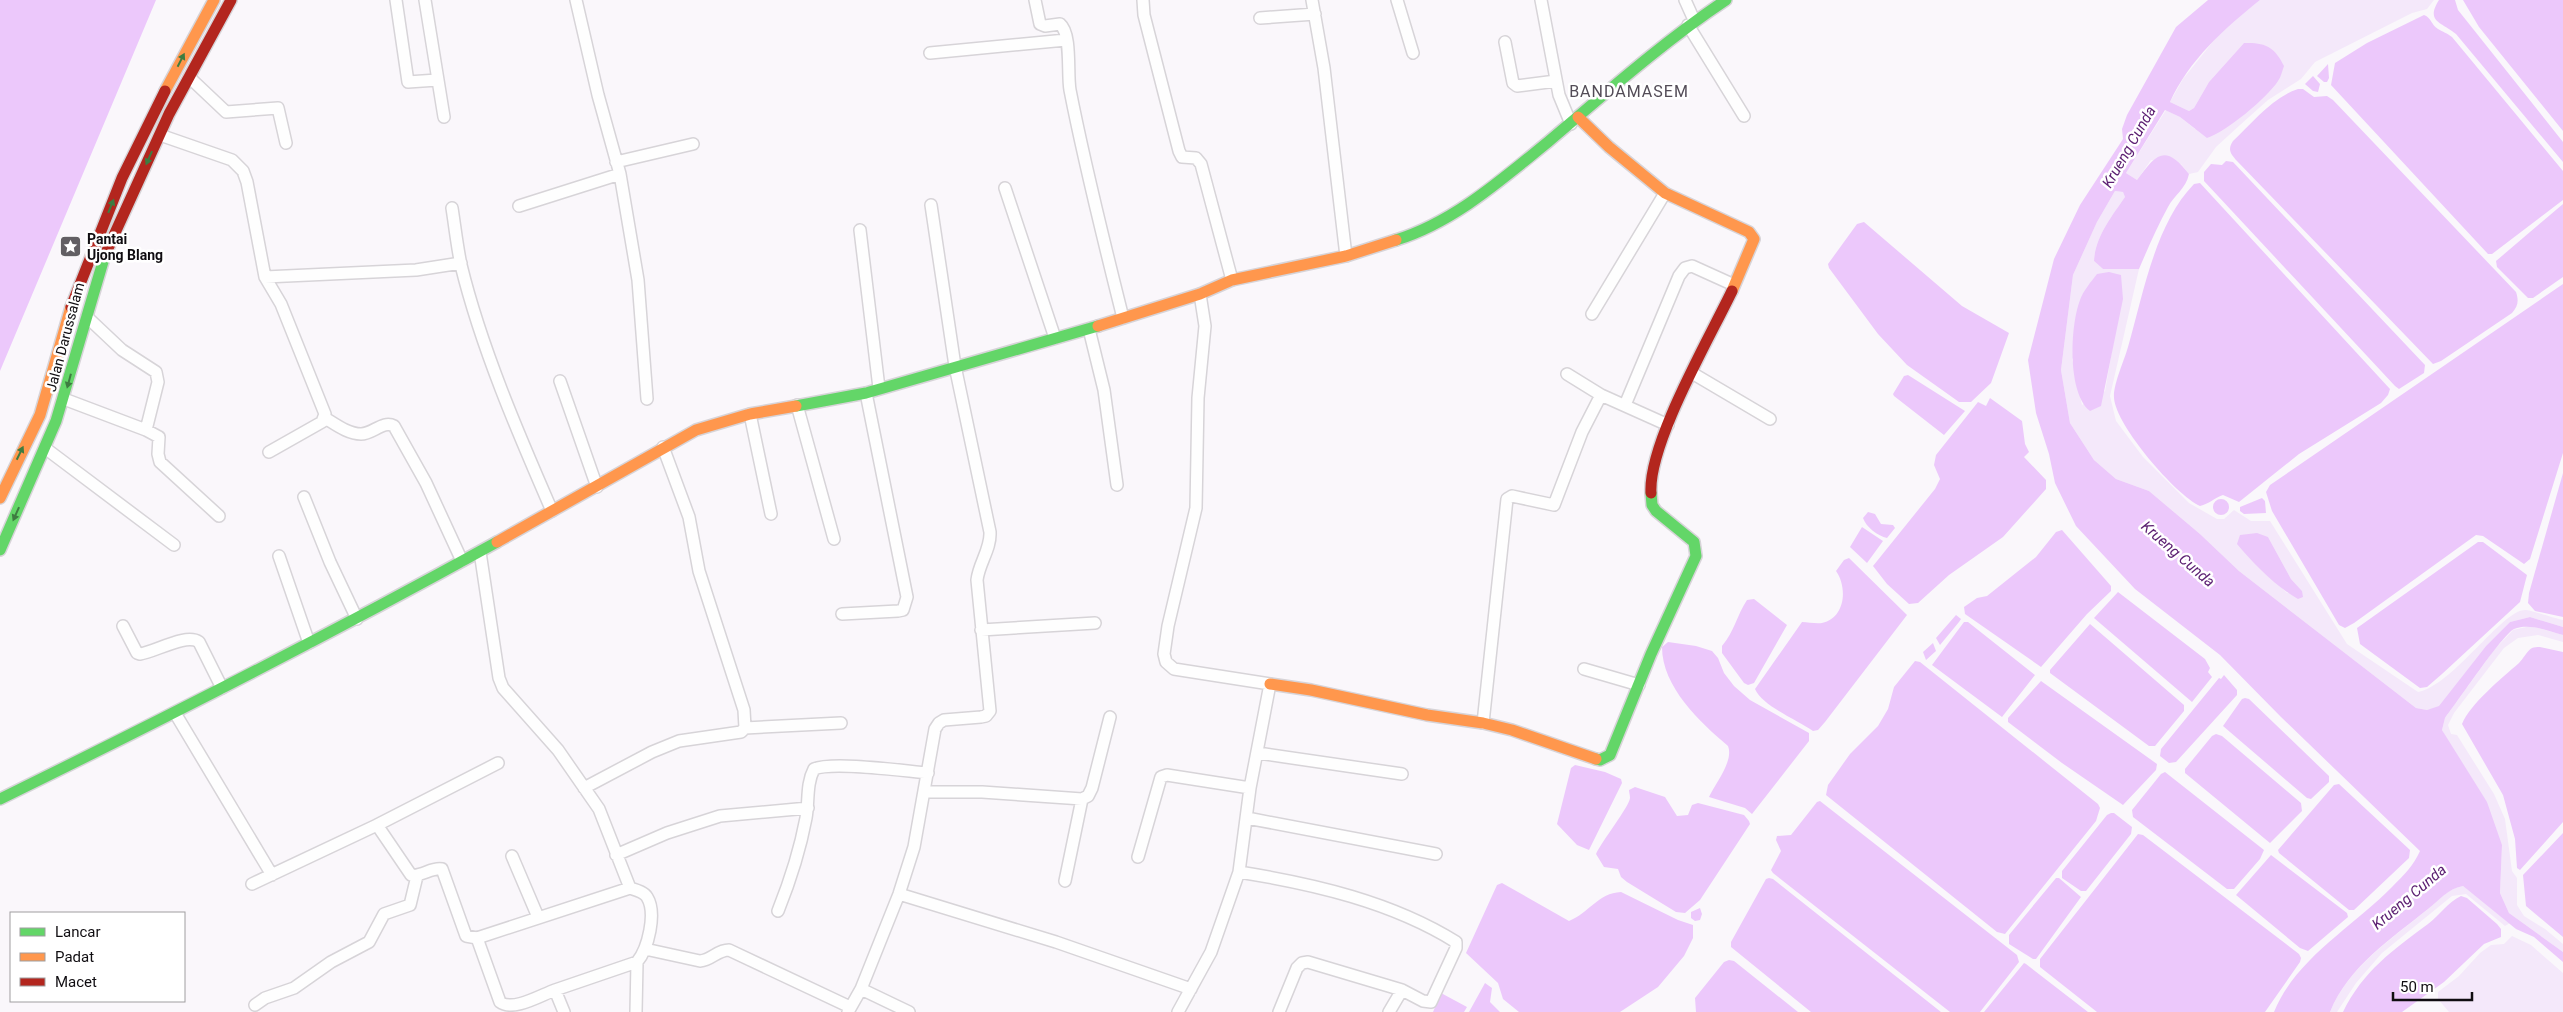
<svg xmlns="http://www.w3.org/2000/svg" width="2563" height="1012" font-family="Roboto,sans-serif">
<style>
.green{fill:#f4e8fa;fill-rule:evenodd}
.water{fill:#ecc8fb}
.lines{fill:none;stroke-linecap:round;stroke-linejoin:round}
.street-casing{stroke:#d7d4d8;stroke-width:14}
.fast-casing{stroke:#d7d4d8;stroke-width:14}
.slow-casing{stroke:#d7d4d8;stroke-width:14}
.jam-casing{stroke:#d7d4d8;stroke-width:14}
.street{stroke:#fefefe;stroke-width:11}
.fast{stroke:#63d668;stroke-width:11}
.slow{stroke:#ff974d;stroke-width:11}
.jam{stroke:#b3261e;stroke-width:11}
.oneway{fill:#3e7c41}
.labels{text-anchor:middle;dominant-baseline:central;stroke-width:5;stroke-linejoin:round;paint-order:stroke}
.poi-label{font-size:14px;font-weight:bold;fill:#100d11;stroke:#fff;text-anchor:start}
.street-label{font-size:14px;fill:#100d11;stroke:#fff}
.water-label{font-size:15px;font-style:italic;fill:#5d2173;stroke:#fff}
.quarter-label{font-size:16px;letter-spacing:1px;fill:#534c57;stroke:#fff}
</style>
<rect width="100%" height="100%" fill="#faf7fb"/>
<path class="green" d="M2260,0h174l-7,9 -15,4 -97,49 -14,17 -33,21 -28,25 -24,22 -18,25 -9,2 -8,-10 -30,-4 -14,20 -11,-7 40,-63 14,7 15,12 49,-86 -35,39 -15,26 -5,3 -19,-9 13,-23 40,-50z
M2115,191l8,1 2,5c-13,19 -30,40 -31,64l9,8h36l-29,127 6,25 27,36 46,46 28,16h7l10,-9 17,11h19l77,123 71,48c36,-7 85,-84 108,-82 8,1 27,8 37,10v7l-33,-10 -20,5 -24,24 -47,61 -12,3 -11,-2 -177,-137 -39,-37 -51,-43 -33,-12 -22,-19 -24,-37 -9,-53 12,-95 24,-53zM2116,328l-11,63 -23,14 -10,-46zM2268,537l23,42 11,12 -15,2 -16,-15z
M2531,626l32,9v7l-25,-7 -20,3 -14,10 -50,65 -6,12 3,9 6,1 37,59 11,25 7,52 5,7v27l7,11 21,13 18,15v8l-54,-39 -9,-20 2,-48 -60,-115 3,-12 49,-68 19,-20z
M2463,886l47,37 -5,3 -39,-32 -14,2 -70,57 -26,30 -19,29h-7c19,-46 62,-73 98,-103 13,-10 18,-20 35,-23z
M2512,936l19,9 32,28v39h-114l-11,-13v-7l21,-16 21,-23 11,-8 13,-1z"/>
<path class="water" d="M0,0h156l-156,371z
M2208,0h52c-35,28 -71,60 -90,102l19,9 5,-3 15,-26 35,-39c21,-1 31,4 40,23 -2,5 -3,11 -6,15 -11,17 -52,51 -71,57l-27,-21 -15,-7 -39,63 11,7c19,-26 28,-37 52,-6 -3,15 -15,21 -21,33 -11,20 -20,41 -29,62h-36l-9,-8c1,-24 18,-45 31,-64l-2,-5 -8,-1 -18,31 -24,53 -12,95 9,53 24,37 22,19 33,12 51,43 39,37 177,137 11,2 12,-4 47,-60 24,-24 20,-5 33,10v8c-15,-4 -33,-12 -49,-6 -12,6 -57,74 -69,89l-3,12 45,72 15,43 -2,48 9,20 54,39v10l-29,-25 -18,-8 -53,-43c-16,3 -23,14 -35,23 -37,30 -79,57 -98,103h-56c22,-54 79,-85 118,-125 11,-11 22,-22 28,-36l-139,-134 -61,-62 -85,-66 -59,-63 -21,-43 -6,-29 -13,-41 -8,-53 26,-101 26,-54 43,-66 -1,-10 5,-14 49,-88z
M2439,0h16l3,10 105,132v20l-107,-128c-14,-12 -31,-12 -17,-34z
M2463,0h100v131l-84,-104z
M2424,15c8,3 7,10 14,14 5,3 9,4 14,8l111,134v29l-71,54h-4l-157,-169 4,-22 32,-20z
M2328,64l1,14 -2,4h-3l-7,-6z
M2313,76l7,8 -2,8 -5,-1 -8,-7z
M2298,89h5l11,8 13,-1 6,4 183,192c3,9 2,14 -4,21l-71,48 -8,3 -196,-203c-6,-7 -10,-11 -4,-20 19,-18 40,-44 65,-52z
M2226,161l7,1 192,203 -1,8 -25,16 -4,-3 -191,-205v-9l7,-8 11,1z
M2200,183l190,206 -2,6 -7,8 -82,51 -60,48 -16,-7c-9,3 -14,9 -23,11 -24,-11 -84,-80 -86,-108 -1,-13 10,-37 14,-51 15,-52 27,-123 66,-163z
M2563,204v73l-30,21h-5l-31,-31 -1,-6z
M1864,222l98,84 47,27 -18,50 -20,19h-12l-52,-37 -29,-31 -49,-66 -1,-4 29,-40z
M2109,272l12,3 2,24 -22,107 -11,5c-23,-18 -20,-85 -10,-111 3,-9 11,-18 17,-26z
M2563,284v169l-33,106 -6,5 -41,-28 -7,-1 -122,88 -9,5 -6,-3 -67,-114 -6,-19 4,-7z
M1908,375l57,36 -21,24 -50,-39 -1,-2 11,-18z
M1990,398l32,23 3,23 4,8 -5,5 22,23v9l-43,48 -54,38 -31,28 -9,1 -22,-20 -14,-18 62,-77 5,-10 -6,-14 2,-10 42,-53 8,4z
M2563,473v144l-28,-6 -7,-8 1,-10z
M2262,498l3,3 1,12 -22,1 -4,-3v-4z
M2213 507a8 8 0 1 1 16 0a8 8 0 1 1-16 0Z
M1868,512l7,2 6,10 12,1 2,3 -8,10c-9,-2 -21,-11 -24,-20z
M1862,527l21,14 -16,22 -17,-16z
M2062,530l49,56v5l-24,23 -46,53 -76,-53 -1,-7 13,-9 10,-2 49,-39 20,-25z
M2257,533l11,4 23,42 11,12 1,6 -5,2c-23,-13 -44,-35 -61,-55l3,-9z
M2478,542h5l44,33 -7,27 -78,72 -15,13 -7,1 -60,-44 -3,-16z
M1849,558l58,57 -82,107 -7,8 -5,1c-15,-11 -51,-25 -58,-42l47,-67c6,0 14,2 20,1 23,-5 26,-35 14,-52l8,-11z
M2118,592l87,67 5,9 -2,4 4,5 -20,25 -98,-84z
M1754,599l33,26 -33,58 -6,2 -4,-2 -22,-30v-7c12,-14 15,-31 25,-46z
M1956,615l5,4 -2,3 -19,23 -4,-7z
M1964,622h4l67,53 -33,42 -70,-52z
M2090,624l94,81v6l-29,35h-6l-99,-73v-3z
M1668,642l28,4 16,5 6,7 6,15 10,13 16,14 59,33v8l-57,73 -7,-6 -36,-11c6,-13 25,-36 19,-51 -28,-24 -66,-59 -66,-99z
M1933,643l3,8 -10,9 -3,-8z
M2540,647l23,5v170l-43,48 -3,-2 -2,-29 -12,-44 -41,-71c8,-20 40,-46 57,-61 4,-4 8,-12 13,-15 2,-1 5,-1 8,-1z
M1915,661l5,1 178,142 2,4 -4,13 -91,113 -8,-2 -171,-137 2,-10 22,-31 28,-28 10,-17 6,-22z
M2224,675l13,15v5l-61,67 -7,1 -9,-7 1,-7 58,-71 2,1z
M2041,681l116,83 -1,6 -33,35 -61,-42 -54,-41v-4z
M2245,698l4,1 80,77v6l-18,17 -4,-1 -84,-72 19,-27z
M2216,734l6,2 79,67 1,8 -32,32 -85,-70v-4l27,-33z
M1575,765l30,7 16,7 1,4 -33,67 -12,-5 -20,-21 14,-56z
M2165,772l99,78 -4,9 -26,30h-7l-94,-72 -1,-7 29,-36z
M2339,784l71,66 -1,8 -55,52h-5l-70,-57 -1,-3 56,-65z
M1635,787l30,10 12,19 11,-1 4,-10 6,-2 46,12 5,6 1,3 -50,76 -15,13 -9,-1 -49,-30 -6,-5 -3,-8 -14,-2 -8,-13c6,-13 33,-47 34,-56 0,-3 -1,-6 -1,-8z
M1820,801l197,154 2,7 -39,50h-30l-177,-139 -2,-3 10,-19 -5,-11 1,-4 14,-1 26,-33z
M2111,813h3l18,14 -1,7 -45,57h-5l-19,-13v-7l45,-56z
M2563,833v104l-37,-31 -3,-31z
M2138,834l5,1 156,119 2,4 -1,4 -35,50h-168l-57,-45v-8z
M2271,855l76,58 1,4 -40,34 -8,-3 -64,-53z
M1769,878l4,1 168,133h-130l-80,-65v-5l35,-63z
M2056,878h3l22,19 -45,62h-3l-24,-15v-9z
M1502,883l67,38c20,-8 29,-28 52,-29l57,28 15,5v13l-9,18 -26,31 -38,25h-101l-16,-13 -5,-16 -32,-30 31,-68z
M2461,896l6,2 30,26 4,5v8l-17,7 -40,38 -42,30h-59c20,-41 50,-62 85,-88 12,-9 19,-21 33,-28z
M1700,908l2,6 -2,6 -5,1 -4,-3v-6z
M1729,960l5,1 64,51h-102l-1,-14 29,-36z
M2024,963l2,1 62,48h-104z
M1485,983l7,5 -2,14 10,10h-31z
M1441,993l26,14 -3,5h-31z"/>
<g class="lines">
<defs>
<path id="street" d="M396,0l12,82 29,-2
M425,0l19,117
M1035,0l5,24 5,2 15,-2c12,10 7,50 10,66 15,77 34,152 53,228
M1143,0l1,15 35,136 3,6 14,1 5,6 31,116
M1312,0l12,68 22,188
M1397,0l16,53
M1541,0l18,95 12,29
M1685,0l9,20
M1260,18l55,-4
M1688,25l56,91
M1505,42l8,41 4,3 39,-5
M930,53l136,-13
M189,77l37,35 52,-4 8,35
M160,135l72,25 11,11 4,11 18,95 16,27 44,110 -3,8 -53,30
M616,162l77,-18
M620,174l18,106 9,119
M1005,188l50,150
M519,206l101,-32 -22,-79 -22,-95
M452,208c3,19 5,38 9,57 20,82 57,168 91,246
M860,230l19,158
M265,277l151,-7 45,-7
M1592,314l73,-121
M87,317l35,33 34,22 2,10 -12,48
M1089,329l15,61 13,95
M1692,373l78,46
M1567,374l34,21
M560,381l37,106
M64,399l82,31 13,7 -1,17 2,8 59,54
M797,405l37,134
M1625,405l54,-129 6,-8 7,-2 42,19
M750,414l21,100
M325,418c10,6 23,16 36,16 12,0 22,-14 33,-8l32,57 36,78
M45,448l129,97
M304,497l26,65 27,57
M480,552l19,126 4,10 55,62 41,59 31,79c6,2 14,4 17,9 10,16 1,52 -10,65l-82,28 9,22
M279,556l30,87
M842,614l56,-3 5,-1 4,-13 -41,-204
M123,626l14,27 3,1c15,-2 46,-21 59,-12l23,46
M981,630l114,-7
M1584,669l55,16
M175,713l97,162
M1483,723l24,-224 5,-3 42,9 28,-73 19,-37 67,30
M745,728l96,-5
M1258,753l144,21
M584,788l68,-36 27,-11 62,-9 4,-4 -1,-18 -45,-139 -10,-54 -26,-70
M925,792h57l100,7 6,-3 4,-8 18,-71
M1247,818l189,36
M377,825l121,-62
M616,855l51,-22 53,-17 88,-8
M512,856l26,61
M1138,857l23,-80 6,-2 83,13
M1239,872c75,12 153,30 217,70v6l-25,54 -8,-1 -21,-11 -94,-28 -6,1 -5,5 -18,44
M1065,881l17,-82
M252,884l125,-59 34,50c11,2 20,-8 31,-6l24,67 11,2 23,64c13,10 41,-7 55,-12
M899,894l157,48 135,47
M778,911c12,-30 22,-61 28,-93 3,-16 0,-34 8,-49 19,-8 90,2 114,4
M477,938l153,-50
M645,949l55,12c12,-1 17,-11 29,-11l121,57
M861,989l48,23
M255,1005l10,-7 29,-10 37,-26 38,-20 15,-28 26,-9 7,-29
M636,1012l1,-50
M848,1012l13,-23 38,-95 15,-47 21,-118 4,-6 5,-3 37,-3 5,-1 4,-5 -13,-131c2,-17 14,-31 13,-48l-35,-166 -24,-161
M1178,1012l33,-60 28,-80 11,-84 20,-104 -96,-15 -8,-7 -2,-8 4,-28 28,-118 2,-110 7,-72 -5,-32
M1389,1012l13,-22"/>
<path id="fast" d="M1396,240c58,-18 105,-60 152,-98 58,-49 115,-100 178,-142
M796,406l70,-13 232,-67
M0,550l56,-129 49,-166
M1596,759l4,1 10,-5 41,-101 45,-98 -2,-14 -38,-31 -4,-6 -1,-12
M0,799c168,-82 334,-167 497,-257"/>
<path id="slow" d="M165,91l49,-91
M1578,117l31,30 56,46 84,39 5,7 -22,52
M1098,326l102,-32 32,-14 114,-24 50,-16
M0,498l40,-83 31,-108
M497,542l199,-112 54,-16 46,-8
M1270,684l41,6 116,25 56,8 29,7 84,29"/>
<path id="jam" d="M105,255l64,-141 62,-114
M71,307l51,-129 43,-87
M1651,493c-3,-49 58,-154 81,-202"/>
</defs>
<use href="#street" class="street-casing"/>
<use href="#fast" class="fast-casing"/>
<use href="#slow" class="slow-casing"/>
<use href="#jam" class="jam-casing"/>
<use href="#street" class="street"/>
<use href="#fast" class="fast"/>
<use href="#slow" class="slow"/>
<use href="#jam" class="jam"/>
</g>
<defs><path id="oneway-solid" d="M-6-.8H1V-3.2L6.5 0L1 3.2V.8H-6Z" transform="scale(1.25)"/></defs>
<g class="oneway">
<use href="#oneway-solid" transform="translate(181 60) rotate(-63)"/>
<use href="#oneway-solid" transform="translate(149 158) rotate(114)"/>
<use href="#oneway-solid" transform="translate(111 206) rotate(-68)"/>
<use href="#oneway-solid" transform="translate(69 381) rotate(105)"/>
<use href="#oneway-solid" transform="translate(20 453) rotate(-64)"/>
<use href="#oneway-solid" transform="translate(16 514) rotate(114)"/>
</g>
<defs>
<symbol id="sight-square" viewBox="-11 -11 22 22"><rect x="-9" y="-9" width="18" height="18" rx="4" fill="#625f63" stroke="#fff"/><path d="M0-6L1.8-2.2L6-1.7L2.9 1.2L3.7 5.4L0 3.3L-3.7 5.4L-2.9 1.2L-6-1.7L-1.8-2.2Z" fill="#fff"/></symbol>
</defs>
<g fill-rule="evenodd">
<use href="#sight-square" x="58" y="234" width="25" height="25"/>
</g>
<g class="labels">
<g class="poi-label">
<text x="87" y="239">Pantai<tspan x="87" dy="16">Ujong Blang</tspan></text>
</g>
<g class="street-label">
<text transform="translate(65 337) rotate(-75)">Jalan Darussalam</text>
</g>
<g class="water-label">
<text transform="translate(2129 147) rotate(-60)">Krueng Cunda</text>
<text transform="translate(2178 554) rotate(41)">Krueng Cunda</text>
<text transform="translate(2409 897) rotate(-40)">Krueng Cunda</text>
</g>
<g class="quarter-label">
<text x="1629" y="91">BANDAMASEM</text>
</g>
</g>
<rect x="10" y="912" width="175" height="90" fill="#ffffff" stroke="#9f9ea0"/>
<rect x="20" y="928" width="25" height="8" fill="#63d668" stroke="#9f9ea0"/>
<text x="55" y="937" font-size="15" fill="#100d11">Lancar</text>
<rect x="20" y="953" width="25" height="8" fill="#ff974d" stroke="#9f9ea0"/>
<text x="55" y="962" font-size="15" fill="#100d11">Padat</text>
<rect x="20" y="978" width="25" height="8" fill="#b3261e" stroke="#9f9ea0"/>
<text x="55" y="987" font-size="15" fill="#100d11">Macet</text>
<path d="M2393 992v8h79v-8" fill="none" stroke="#100d11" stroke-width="2.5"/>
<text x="2400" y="992" font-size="15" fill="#100d11" stroke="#ffffff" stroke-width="4" paint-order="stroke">50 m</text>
</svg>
